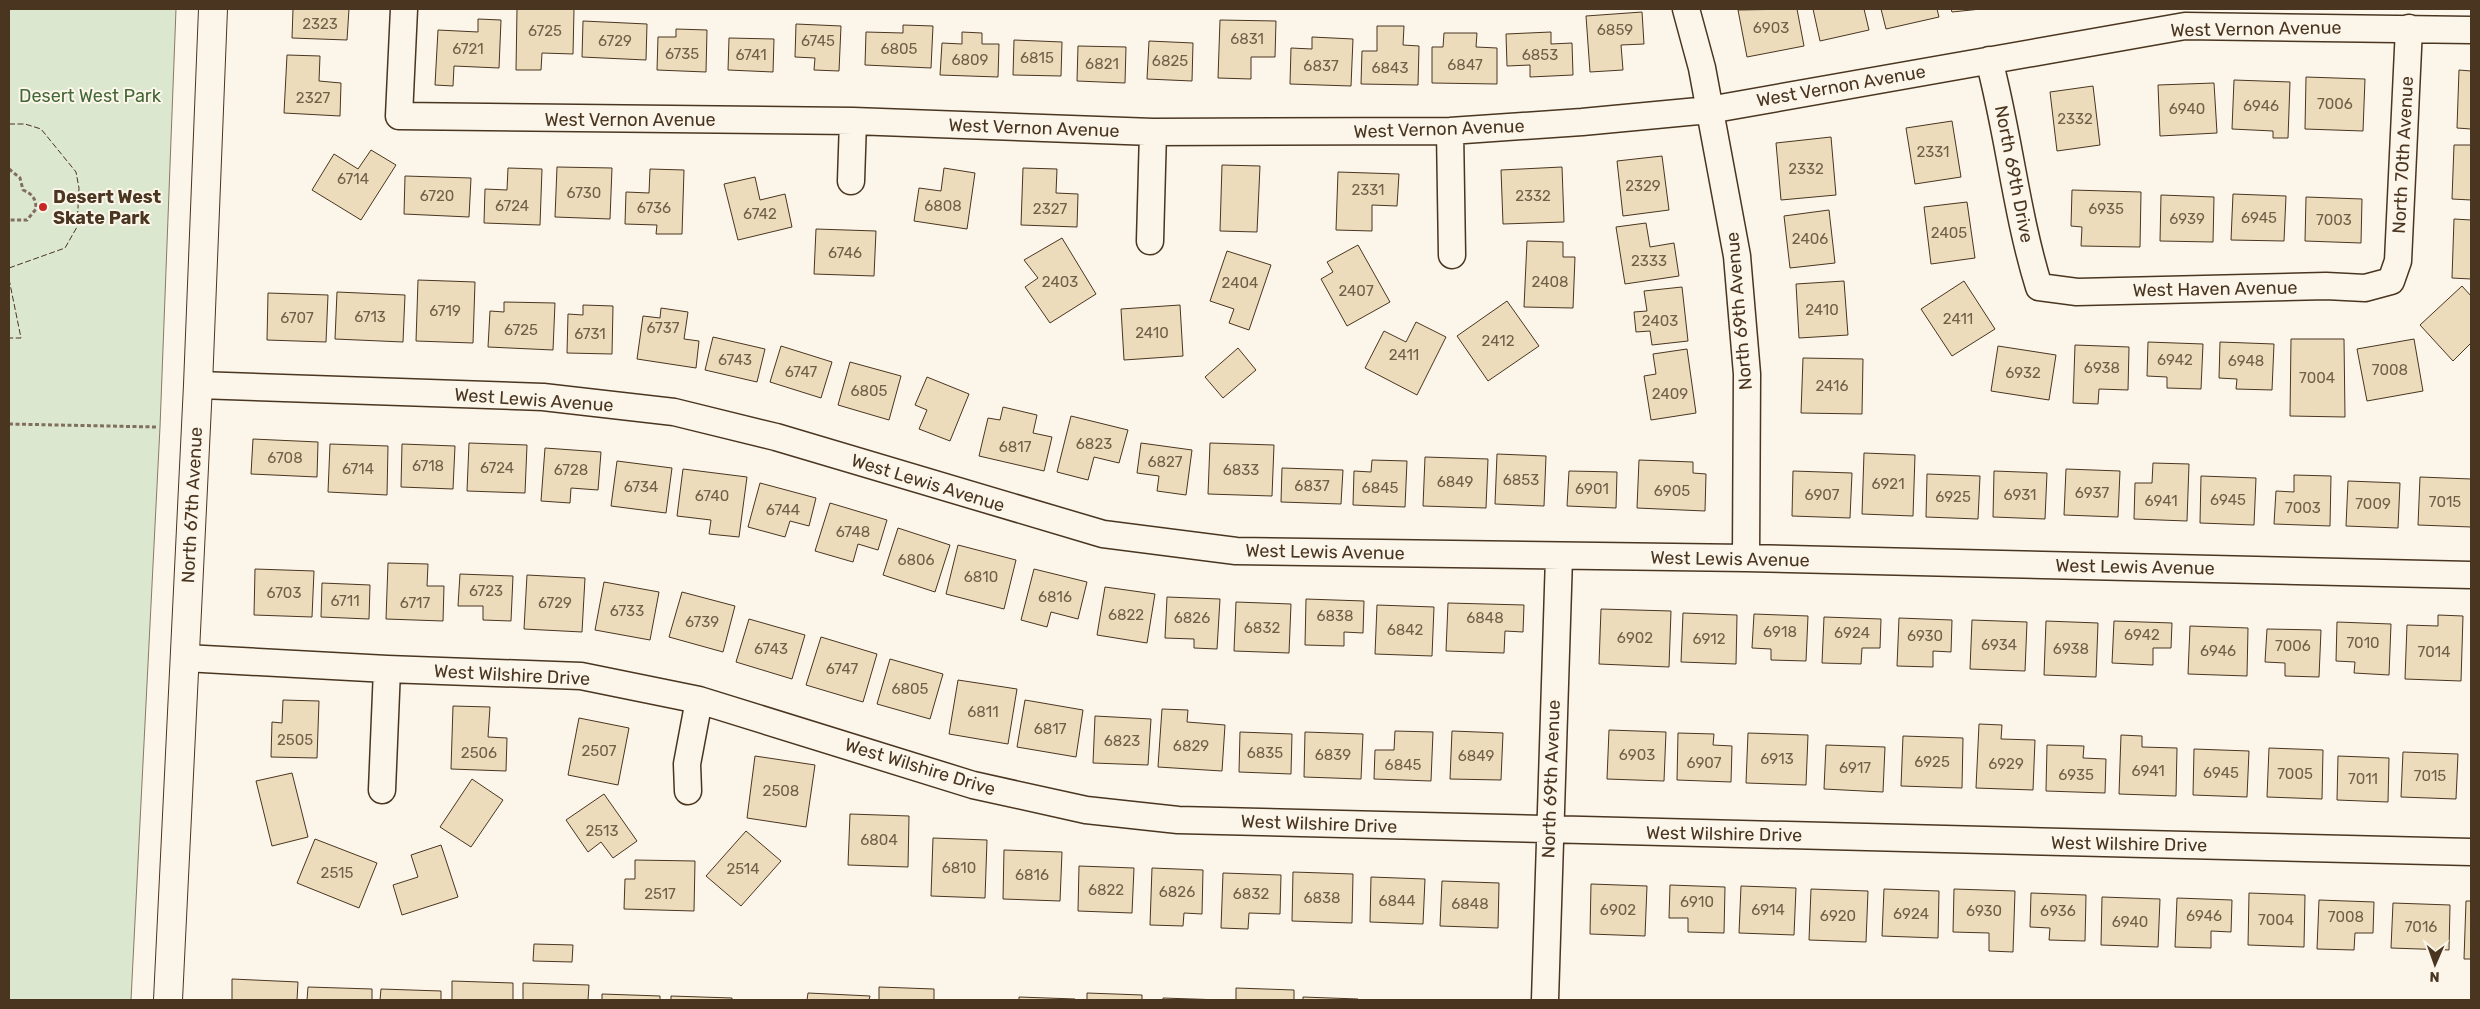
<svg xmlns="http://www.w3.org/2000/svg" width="2480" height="1009" font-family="Rubik,sans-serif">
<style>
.green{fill:#dce7d0;stroke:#887966}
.building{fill:#ecdcbc;stroke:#4a3520}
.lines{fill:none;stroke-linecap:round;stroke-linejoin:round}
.minor-casing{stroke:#4a3520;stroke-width:29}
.major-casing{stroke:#4a3520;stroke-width:30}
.path{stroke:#7f6f5c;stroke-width:3;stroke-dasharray:4 2.5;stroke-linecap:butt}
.minor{stroke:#fbf6e9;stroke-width:26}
.major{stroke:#fbf6e9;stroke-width:28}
.fence{stroke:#4a3520;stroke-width:1;stroke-dasharray:6 2.5;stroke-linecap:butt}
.poi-dot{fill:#c62828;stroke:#fbf6e9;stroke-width:2}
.labels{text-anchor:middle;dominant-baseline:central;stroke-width:4;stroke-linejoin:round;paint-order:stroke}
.number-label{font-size:15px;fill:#725f47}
.street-label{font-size:18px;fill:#4a3520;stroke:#fbf6e9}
.park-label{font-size:18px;fill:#436837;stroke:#fbf6e9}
.poi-label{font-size:18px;font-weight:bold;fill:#4a3520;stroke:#fbf6e9;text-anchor:start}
</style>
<rect width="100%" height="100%" fill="#fbf6e9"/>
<path class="green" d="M9,9h167l-16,418 -29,573h-122z"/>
<path class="building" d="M293,9h56l-2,31 -55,-2z
M517,9h57l-1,45 -31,-1 -1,17h-25z
M1797,9l7,37 -57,11 -9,-47z
M1813,9h51l5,21 -49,11z
M1881,9h56l2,8 -53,12z
M1951,9h30l-29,3z
M1642,12l2,32 -23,1 2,25 -33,2 -4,-56z
M478,19l23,1 -2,48 -45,-2 -1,20 -18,-1 3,-55 40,2z
M1220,20l56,1 -1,36h-24v22l-33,-1z
M583,21l64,3 -1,36 -64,-3z
M796,24l45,2 -2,45 -25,-1 1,-12 -20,-1z
M903,25l30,1 -2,42 -66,-3 1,-33 37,1z
M1377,26h27l-1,19 16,1 -1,39 -57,-1 1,-33h15z
M676,29l31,1 -1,42 -49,-2 1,-33h18z
M962,32l20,1v11h17l-1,33 -58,-2 2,-32 20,1z
M1551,32v12l21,-1 1,32 -43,2v-12l-23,1 -1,-32z
M1444,33h33l-1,14 21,1v36l-65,-1v-36h11z
M1312,37l41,2 -2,47 -61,-2 1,-36 21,1z
M729,38l45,1 -1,33 -45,-2z
M1014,40l48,2 -1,34 -48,-1z
M1149,41l44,2 -1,38 -45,-2z
M1078,46l48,1 -1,36 -48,-2z
M287,55l33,1 -1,25 22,2 -1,33 -56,-3z
M2459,70l12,1v58l-14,-1z
M2306,77l59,2 -2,52 -58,-2z
M2234,80l56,2 -2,56h-15v-7l-41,-2z
M2214,83l3,50 -57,3 -2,-51z
M2093,86l7,59 -43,6 -7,-59z
M1952,121l9,56 -46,7 -9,-56z
M1831,137l5,58 -55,5 -5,-57z
M2454,145h17v55l-19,-1z
M371,150l25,15 -35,55 -49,-30 22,-36 24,15z
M1662,156l7,54 -46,6 -6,-55z
M1222,165l38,1 -3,66 -37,-1z
M557,167l55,1 -2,51 -55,-2z
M1562,167l2,55 -61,2 -2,-54z
M508,168l34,1 -2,56 -56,-2 1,-34 22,1z
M944,168l31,5 -8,56 -53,-8 5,-33 22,3z
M1023,168l34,1 -1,24 22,1 -1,33 -56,-2z
M650,169l34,1 -2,64h-26l1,-9 -32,-1 1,-32 23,1z
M1338,172l61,2 -2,32 -25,-1v26l-36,-1z
M405,176l66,2 -2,39 -65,-3z
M755,177l5,23 25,-6 7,33 -54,13 -14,-56z
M2072,190l69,2 -1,55 -59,-1 1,-19 -11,-1z
M2233,194l53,2 -2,45 -53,-1z
M2161,195l53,2 -1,45 -53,-1z
M2306,197l56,2 -1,44 -56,-2z
M1967,202l8,56 -44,6 -7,-57z
M1829,210l6,53 -45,5 -6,-52z
M2454,219l17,1v59l-19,-1z
M1646,223l4,24 24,-4 5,33 -54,8 -9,-57z
M816,229l60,2 -2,45 -60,-2z
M1062,238l34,56 -46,29 -25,-36 13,-9 -14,-18z
M1527,241l36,1v15h12l-2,51 -49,-1z
M1358,245l32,57 -43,24 -26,-47 12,-7 -6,-10z
M1227,251l44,14 -22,65 -20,-7 5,-14 -24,-8z
M418,280l57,2 -2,61 -57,-2z
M1844,281l4,54 -49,3 -3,-54z
M1964,281l31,48 -43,27 -31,-47z
M2462,286l9,10v47l-18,18 -33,-36z
M1682,287l6,54 -36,4 -2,-14 -14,1 -2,-20 13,-1 -3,-20z
M337,292l68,3 -2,47 -68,-3z
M268,293l60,2 -2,47 -59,-2z
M1507,301l32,45 -51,35 -31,-45z
M504,302l51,1 -2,47 -65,-3 2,-36 14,1z
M583,305l30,1 -1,48 -45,-1 1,-39 15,1z
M1180,305l3,51 -59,4 -3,-51z
M661,308l27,4 -4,27 15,2 -3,27 -59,-9 6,-43 17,2z
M1416,322l30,15 -29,58 -52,-27 19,-37 22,11z
M713,337l52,12 -8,33 -52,-12z
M2291,339h53l1,78 -55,-1z
M2414,339l9,52 -56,10 -10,-52z
M2148,342l55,2 -2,45 -34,-1v-11l-20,-1z
M2220,342l54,2 -2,46 -36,-1 1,-10 -18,-1z
M2075,345l54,2 -1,43 -29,-1 -1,15 -25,-1z
M781,346l51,16 -11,36 -51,-16z
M1998,346l58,9 -7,45 -58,-9z
M1238,348l18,22 -33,28 -18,-21z
M1687,349l9,64 -45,7 -7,-44 12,-2 -3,-20z
M1803,358l60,1 -1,55 -61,-1z
M850,362l51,14 -12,44 -51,-15z
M927,377l42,17 -19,47 -31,-12 8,-19 -12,-5z
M1003,407l34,8 -4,18 19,4 -8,34 -65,-15 9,-38 12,2z
M1071,416l57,14 -9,33 -25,-6 -6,23 -31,-8z
M253,439l65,3 -1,35 -66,-3z
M469,443l58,2 -2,48 -58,-2z
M1141,443l51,7 -6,45 -29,-4 2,-15 -22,-3z
M1210,443l64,2 -2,51 -64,-2z
M330,444l58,2 -1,49 -59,-3z
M402,444l53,2 -2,43 -52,-2z
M545,448l56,4 -3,38 -27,-2 -1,15 -29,-2z
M1864,453l51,2 -2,61 -51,-2z
M1497,454l49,2 -2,50 -49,-2z
M1425,457l63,2 -2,49 -63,-2z
M1372,460l35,1 -2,46 -52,-2 1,-34 17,1z
M1639,460l54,2v11l13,1 -1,37 -68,-3z
M617,461l55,7 -6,45 -55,-7z
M2153,463l36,1 -2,57 -53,-2 1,-36h17z
M1282,468l61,2 -2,34 -60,-2z
M683,469l64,8 -8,60 -30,-3 2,-14 -34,-4z
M2066,469l54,2 -2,46 -54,-2z
M1569,471l48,1 -1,36 -49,-2z
M1793,471l59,2 -2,45 -58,-2z
M1994,471l53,2 -2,46 -52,-2z
M1927,474l53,2 -2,43 -52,-2z
M2294,475l37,1 -1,50 -56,-2 2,-33 18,1z
M2201,476l55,2 -2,47 -54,-2z
M2420,477l51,2v48l-53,-2z
M2348,481l52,2 -2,45 -52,-2z
M760,483l56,15 -7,28 -19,-5 -5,16 -37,-10z
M830,503l57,17 -9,30 -20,-6 -5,18 -38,-11z
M898,528l52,17 -15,47 -52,-17z
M958,545l58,15 -12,49 -58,-15z
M388,563l40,1 -1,22h17l-1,35 -57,-2z
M255,569l59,2 -2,46 -58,-2z
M1034,569l53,13 -9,37 -27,-7 -4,15 -26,-7z
M460,574l53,2 -2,45 -28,-1v-14h-25z
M527,575l58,3 -3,54 -58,-3z
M604,582l55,10 -9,48 -55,-10z
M322,583l48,2 -1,34 -48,-2z
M1105,587l50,7 -8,49 -50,-8z
M682,592l53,14 -12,46 -54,-15z
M1167,597l53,2 -3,50 -23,-1v-9l-29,-1z
M1306,599l58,2 -1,32 -19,-1v14l-39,-1z
M1236,602l55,2 -2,49 -55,-2z
M1448,603l76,2 -1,27 -18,-1 -1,22 -58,-2z
M1377,605l57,2 -2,49 -57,-2z
M1601,609l70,2 -2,56 -70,-3z
M1683,613l54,2 -1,49 -55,-2z
M1754,614l54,2 -2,45 -35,-1v-11l-19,-1z
M2438,615l25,1 -2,65 -56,-2 2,-54 31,1z
M1824,617l57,2 -1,29h-18l-1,16 -39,-1z
M1899,618l53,2 -1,32 -18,-1v16l-36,-1z
M749,619l56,16 -13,44 -56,-17z
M1972,620l55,2 -2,49 -55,-2z
M2046,621l52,2 -2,54 -52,-2z
M2114,621l58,2 -1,25h-18v17l-41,-2z
M2337,622l54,2 -2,51 -35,-2 1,-11 -19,-1z
M2190,626l58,2 -1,48 -59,-2z
M2267,629l54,1 -2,47 -34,-1v-13l-20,-1z
M821,637l56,17 -14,48 -57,-17z
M890,659l53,15 -13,45 -53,-15z
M958,680l59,9 -9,55 -59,-10z
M283,700l36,1 -2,57 -46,-1 1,-35 10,1z
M1025,700l58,10 -7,47 -59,-10z
M453,706l37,1 -2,30 19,1 -1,33 -55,-2z
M1162,709l26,1 -1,12 38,3 -3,46 -64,-4z
M1095,716l56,3 -3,46 -55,-2z
M579,718l50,10 -11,57 -50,-10z
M1979,724l23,1 -1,14 34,1 -2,50 -57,-2z
M1609,730l57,2 -2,49 -57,-2z
M1395,731l38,1 -2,49 -57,-2 1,-29h19z
M1452,731l51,2 -2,47 -51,-1z
M1240,732l52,2 -1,40 -52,-2z
M1305,732l58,2 -2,45 -57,-2z
M1678,733l36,1 -1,11 19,1 -1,36 -54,-2z
M1748,733l60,2 -2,50 -60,-2z
M2121,735l21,1v11l35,1 -1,48 -57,-2z
M1903,736l60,2 -1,50 -61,-2z
M1826,745l59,2 -2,45 -59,-3z
M2047,745l37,1 -1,12 23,1 -1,34 -59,-2z
M2269,748l54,2 -1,49 -55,-2z
M2194,749l55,2 -2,46 -54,-2z
M2403,752l55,2 -2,45 -55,-2z
M755,756l60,9 -9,62 -59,-9z
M2338,756l51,2 -1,44 -51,-2z
M292,773l16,64 -36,9 -16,-65z
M472,779l31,21 -32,47 -31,-20z
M604,794l33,47 -24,17 -12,-16 -13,10 -22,-32z
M850,814l59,2 -1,51 -60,-2z
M746,831l35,30 -40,45 -35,-30z
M933,838l54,2 -2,58 -54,-2z
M315,839l62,24 -18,45 -62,-25z
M441,845l17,52 -56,18 -9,-30 25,-8 -7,-22z
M1004,850l58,2 -2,49 -57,-2z
M635,860l60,1 -1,50 -70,-2 1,-30h10z
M1079,866l55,2 -2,45 -54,-2z
M1152,868l51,2 -1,44 -18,-1 -1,13 -33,-1z
M1293,872l60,2 -1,49 -60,-2z
M1223,873l58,2 -1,39 -31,-1 -1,16 -27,-1z
M1371,877l54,2 -2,45 -53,-2z
M1442,881l57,2 -1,45 -58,-2z
M1591,884l56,2 -2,50 -55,-2z
M1670,885l55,2 -1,46 -36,-1v-14h-19z
M1741,886l55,2 -2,47 -55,-2z
M1811,889l57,2 -2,51 -57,-2z
M1884,889l55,2 -1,47 -56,-2z
M1954,889l61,2 -2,61 -24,-1v-18l-36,-1z
M2031,893l55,2 -1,46 -36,-1 1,-12 -20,-1z
M2249,893l56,2 -1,52 -56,-2z
M2102,897l58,2 -2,48 -57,-2z
M2177,898l55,2 -1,32 -20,-1v17l-36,-1z
M2319,900l55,2 -1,31h-18l-1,17 -37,-1z
M2466,901h5v58h-7z
M2393,903l57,2 -1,45 -58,-2z
M534,944l39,1 -1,17 -39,-1z
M232,979l66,3 -1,18h-65z
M452,981l61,2v17h-61z
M523,983l66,2 -1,15h-65z
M308,987l64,2v11h-65z
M879,987l55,2v11h-55z
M1236,988l58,2v10h-58z
M381,989l60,2v9h-61z
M808,993l62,3 -1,4h-62z
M1087,993l55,2v5h-55z
M602,994l58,2v4h-58z
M671,996l61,2v2h-61z
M1019,997l56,2v1h-56z
M1303,997l55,2v1h-55z
M1163,998l59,2h-59z"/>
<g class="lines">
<defs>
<path id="minor" d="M404,9l-5,107 454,5 300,11 297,-1 132,-9 127,-12 476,-84 286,4
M1686,9l16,59 35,188 10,118 -1,184
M1989,60c20,75 27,153 50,227l38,5 249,-6 39,2 26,-7 7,-20 11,-233
M1450,131l2,124
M851,181l2,-60
M1150,241l3,-109
M198,385l345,12 131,15 102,25 327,97 133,17 510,7 725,17
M185,658l202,11 194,7 118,24 274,85 113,25 92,10 1293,32
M382,790l5,-121
M688,791l-1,-27 12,-64
M1545,1000l14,-443"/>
<path id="major" d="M168,1000l30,-615 15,-376"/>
</defs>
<use href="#minor" class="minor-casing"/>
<use href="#major" class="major-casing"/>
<path class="path" d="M9,169l11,9 3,12c9,4 13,8 13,19l-9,11h-18
M9,424l147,3"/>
<use href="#minor" class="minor"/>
<use href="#major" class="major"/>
<path class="fence" d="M9,124h16l16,5 35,43 3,16 -2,39 -12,21 -56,20
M9,279l12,59h-12"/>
</g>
<circle class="poi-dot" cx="43" cy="207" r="5"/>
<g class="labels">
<g class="number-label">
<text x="320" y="24">2323</text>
<text x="1771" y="28">6903</text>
<text x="1615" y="30">6859</text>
<text x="545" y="31">6725</text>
<text x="1247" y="39">6831</text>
<text x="615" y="41">6729</text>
<text x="818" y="41">6745</text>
<text x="468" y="49">6721</text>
<text x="899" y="49">6805</text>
<text x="682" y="54">6735</text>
<text x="751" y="55">6741</text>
<text x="1540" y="55">6853</text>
<text x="1037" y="58">6815</text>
<text x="970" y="60">6809</text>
<text x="1170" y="61">6825</text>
<text x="1102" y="64">6821</text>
<text x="1465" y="65">6847</text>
<text x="1321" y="66">6837</text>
<text x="1390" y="68">6843</text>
<text x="313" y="98">2327</text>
<text x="2335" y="104">7006</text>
<text x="2261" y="106">6946</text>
<text x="2187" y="109">6940</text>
<text x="2075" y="119">2332</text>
<text x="1933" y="152">2331</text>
<text x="1806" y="169">2332</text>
<text x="353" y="179">6714</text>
<text x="1643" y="186">2329</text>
<text x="1368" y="190">2331</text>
<text x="584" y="193">6730</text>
<text x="437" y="196">6720</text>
<text x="1533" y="196">2332</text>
<text x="512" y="206">6724</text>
<text x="943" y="206">6808</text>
<text x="654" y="208">6736</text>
<text x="1050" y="209">2327</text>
<text x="2106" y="209">6935</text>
<text x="760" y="214">6742</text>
<text x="2259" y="218">6945</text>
<text x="2187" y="219">6939</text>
<text x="2334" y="220">7003</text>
<text x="1949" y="233">2405</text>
<text x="1810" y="239">2406</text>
<text x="845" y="253">6746</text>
<text x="1649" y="261">2333</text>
<text x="1060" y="282">2403</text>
<text x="1550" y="282">2408</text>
<text x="1240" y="283">2404</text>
<text x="1356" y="291">2407</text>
<text x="1822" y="310">2410</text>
<text x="445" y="311">6719</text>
<text x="370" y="317">6713</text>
<text x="297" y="318">6707</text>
<text x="1958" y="319">2411</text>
<text x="1660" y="321">2403</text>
<text x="663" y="328">6737</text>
<text x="521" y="330">6725</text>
<text x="1152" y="333">2410</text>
<text x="590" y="334">6731</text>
<text x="1498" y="341">2412</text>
<text x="1404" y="355">2411</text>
<text x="735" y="360">6743</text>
<text x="2175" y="360">6942</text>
<text x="2246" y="361">6948</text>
<text x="2102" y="368">6938</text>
<text x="2390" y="370">7008</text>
<text x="801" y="372">6747</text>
<text x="2023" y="373">6932</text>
<text x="2317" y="378">7004</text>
<text x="1832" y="386">2416</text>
<text x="869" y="391">6805</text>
<text x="1670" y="394">2409</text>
<text x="1094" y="444">6823</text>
<text x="1015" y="447">6817</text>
<text x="285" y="458">6708</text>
<text x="1165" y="462">6827</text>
<text x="428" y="466">6718</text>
<text x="497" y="468">6724</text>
<text x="358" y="469">6714</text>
<text x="571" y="470">6728</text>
<text x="1241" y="470">6833</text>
<text x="1521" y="480">6853</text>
<text x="1455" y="482">6849</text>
<text x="1888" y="484">6921</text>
<text x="1312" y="486">6837</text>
<text x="641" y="487">6734</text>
<text x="1380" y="488">6845</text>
<text x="1592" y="489">6901</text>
<text x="1672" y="491">6905</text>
<text x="2092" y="493">6937</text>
<text x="1822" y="495">6907</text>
<text x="2020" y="495">6931</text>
<text x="712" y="496">6740</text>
<text x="1953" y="497">6925</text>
<text x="2228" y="500">6945</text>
<text x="2161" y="501">6941</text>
<text x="2445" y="502">7015</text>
<text x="2373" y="504">7009</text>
<text x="2303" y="508">7003</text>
<text x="783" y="510">6744</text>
<text x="853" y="532">6748</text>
<text x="916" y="560">6806</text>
<text x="981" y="577">6810</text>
<text x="486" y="591">6723</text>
<text x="284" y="593">6703</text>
<text x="1055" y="597">6816</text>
<text x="345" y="601">6711</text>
<text x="415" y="603">6717</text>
<text x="555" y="603">6729</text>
<text x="627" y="611">6733</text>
<text x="1126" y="615">6822</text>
<text x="1335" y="616">6838</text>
<text x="1192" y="618">6826</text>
<text x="1485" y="618">6848</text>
<text x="702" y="622">6739</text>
<text x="1262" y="628">6832</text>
<text x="1405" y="630">6842</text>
<text x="1780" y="632">6918</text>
<text x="1852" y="633">6924</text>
<text x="2142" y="635">6942</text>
<text x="1925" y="636">6930</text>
<text x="1635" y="638">6902</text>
<text x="1709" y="639">6912</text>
<text x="2363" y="643">7010</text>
<text x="1999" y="645">6934</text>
<text x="2293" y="646">7006</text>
<text x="771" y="649">6743</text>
<text x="2071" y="649">6938</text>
<text x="2218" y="651">6946</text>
<text x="2434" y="652">7014</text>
<text x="842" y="669">6747</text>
<text x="910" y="689">6805</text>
<text x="983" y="712">6811</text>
<text x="1050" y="729">6817</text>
<text x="295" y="740">2505</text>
<text x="1122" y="741">6823</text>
<text x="1191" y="746">6829</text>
<text x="599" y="751">2507</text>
<text x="479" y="753">2506</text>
<text x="1265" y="753">6835</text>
<text x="1333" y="755">6839</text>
<text x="1637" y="755">6903</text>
<text x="1476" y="756">6849</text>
<text x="1777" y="759">6913</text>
<text x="1932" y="762">6925</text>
<text x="1704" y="763">6907</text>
<text x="2006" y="764">6929</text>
<text x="1403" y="765">6845</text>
<text x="1855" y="768">6917</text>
<text x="2148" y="771">6941</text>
<text x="2221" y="773">6945</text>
<text x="2295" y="774">7005</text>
<text x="2076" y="775">6935</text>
<text x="2430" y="776">7015</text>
<text x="2363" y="779">7011</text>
<text x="781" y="791">2508</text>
<text x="602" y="831">2513</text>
<text x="879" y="840">6804</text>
<text x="959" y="868">6810</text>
<text x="743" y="869">2514</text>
<text x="337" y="873">2515</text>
<text x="1032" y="875">6816</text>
<text x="1106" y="890">6822</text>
<text x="1177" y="892">6826</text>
<text x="660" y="894">2517</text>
<text x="1251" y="894">6832</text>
<text x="1322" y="898">6838</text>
<text x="1397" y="901">6844</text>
<text x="1697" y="902">6910</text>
<text x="1470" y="904">6848</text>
<text x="1618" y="910">6902</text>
<text x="1768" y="910">6914</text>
<text x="1984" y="911">6930</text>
<text x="2058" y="911">6936</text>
<text x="1911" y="914">6924</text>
<text x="1838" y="916">6920</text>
<text x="2204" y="916">6946</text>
<text x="2346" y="917">7008</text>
<text x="2276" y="920">7004</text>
<text x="2130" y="922">6940</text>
<text x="2421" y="927">7016</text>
</g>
<g class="street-label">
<text transform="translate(2256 29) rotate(-1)">West Vernon Avenue</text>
<text transform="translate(1841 86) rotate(-10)">West Vernon Avenue</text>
<text x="630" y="120">West Vernon Avenue</text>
<text transform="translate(1034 128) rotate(2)">West Vernon Avenue</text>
<text transform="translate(1439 129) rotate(-2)">West Vernon Avenue</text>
<text transform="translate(2403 155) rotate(-87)">North 70th Avenue</text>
<text transform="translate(2014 174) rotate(79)">North 69th Drive</text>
<text transform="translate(2215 289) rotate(-1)">West Haven Avenue</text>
<text transform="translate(1739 311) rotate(-95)">North 69th Avenue</text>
<text transform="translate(534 400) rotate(4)">West Lewis Avenue</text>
<text transform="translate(928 483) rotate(17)">West Lewis Avenue</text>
<text transform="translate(192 505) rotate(-87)">North 67th Avenue</text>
<text transform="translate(1325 552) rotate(1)">West Lewis Avenue</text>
<text transform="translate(1730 559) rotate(1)">West Lewis Avenue</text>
<text transform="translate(2135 567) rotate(1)">West Lewis Avenue</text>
<text transform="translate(512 675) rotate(3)">West Wilshire Drive</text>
<text transform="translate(920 767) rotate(17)">West Wilshire Drive</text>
<text transform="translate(1551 779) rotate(-88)">North 69th Avenue</text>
<text transform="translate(1319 824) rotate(2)">West Wilshire Drive</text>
<text transform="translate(1724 834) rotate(1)">West Wilshire Drive</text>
<text transform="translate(2129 844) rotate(1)">West Wilshire Drive</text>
</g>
<g class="park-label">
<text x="90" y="96">Desert West Park</text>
</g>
<g class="poi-label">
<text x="53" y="197">Desert West<tspan x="53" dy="21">Skate Park</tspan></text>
</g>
</g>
<rect width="2480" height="1009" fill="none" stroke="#4a3520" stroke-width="20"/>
<g transform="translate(2435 964) rotate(182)" stroke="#fbf6e9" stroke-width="4" paint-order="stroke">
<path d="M0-4L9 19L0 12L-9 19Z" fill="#4a3520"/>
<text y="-8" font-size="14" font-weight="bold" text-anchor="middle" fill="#4a3520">N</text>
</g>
</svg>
